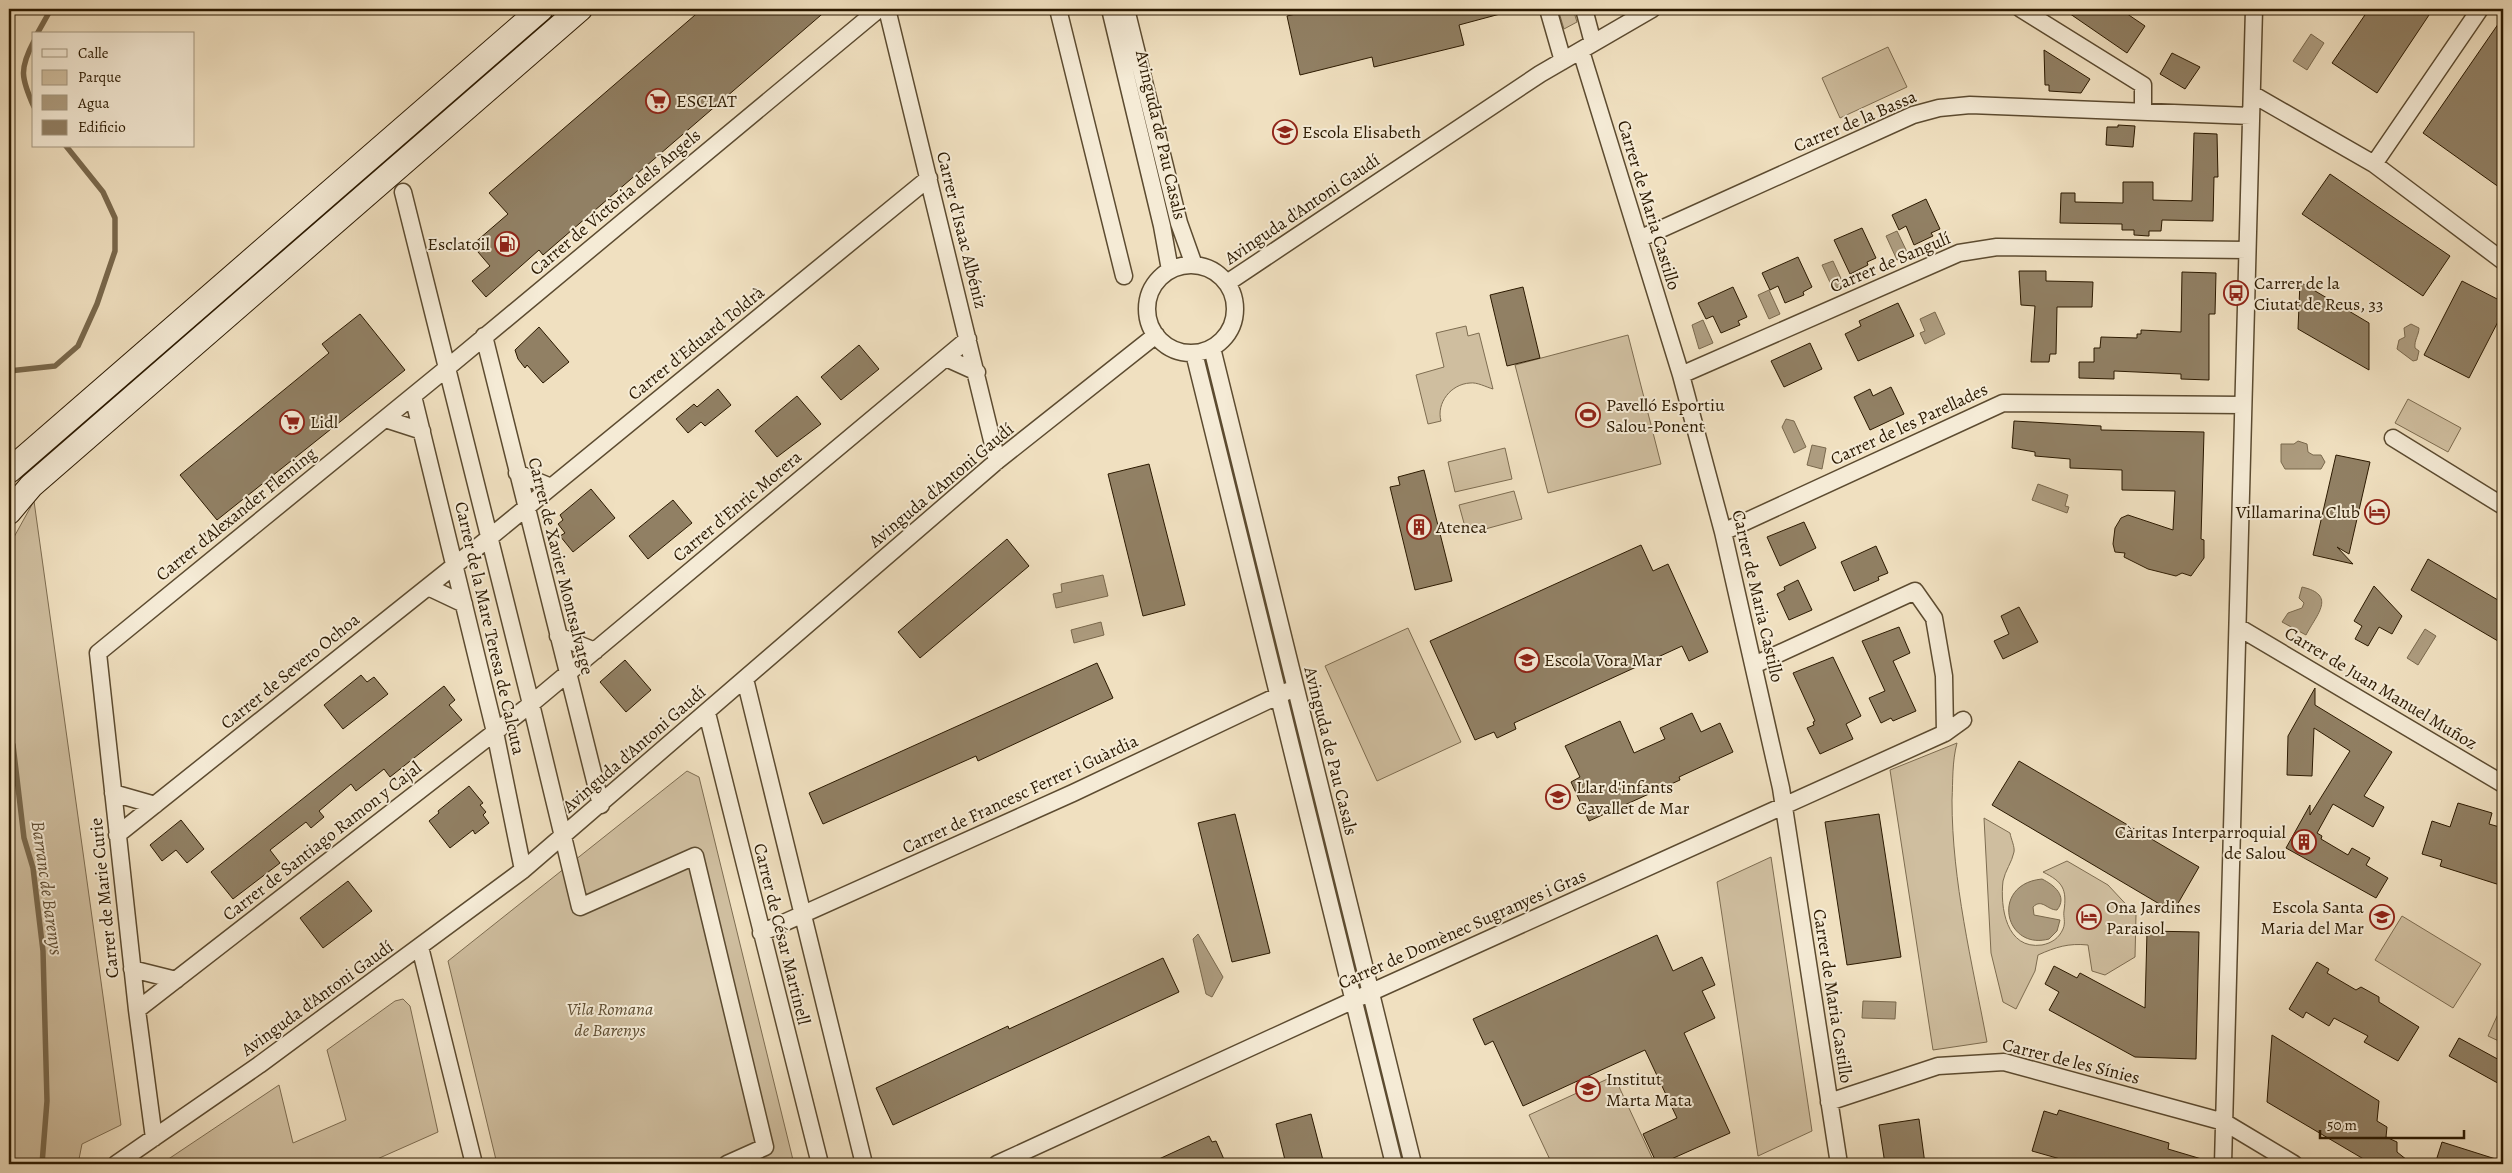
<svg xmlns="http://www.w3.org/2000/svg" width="2512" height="1173" font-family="Alegreya,serif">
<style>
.green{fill:#cfbe9f;stroke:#7d6c50}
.water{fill:#ad9c7f;stroke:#79684c}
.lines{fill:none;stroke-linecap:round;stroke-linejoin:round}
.stream{stroke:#79684c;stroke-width:5.5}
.building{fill:#918064;stroke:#2b1900}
.street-casing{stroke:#5c4b30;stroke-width:19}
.secondary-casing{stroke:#2b1900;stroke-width:26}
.street{stroke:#f5ebd6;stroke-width:16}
.secondary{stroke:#f5ebd6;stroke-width:24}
.labels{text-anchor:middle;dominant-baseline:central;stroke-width:4;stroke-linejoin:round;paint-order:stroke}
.poi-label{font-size:18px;fill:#2b1900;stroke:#f5ebd6;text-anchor:start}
.street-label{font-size:18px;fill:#2b1900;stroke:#f5ebd6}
.park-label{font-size:18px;font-style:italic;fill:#5c4b30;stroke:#f5ebd6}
.water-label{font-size:19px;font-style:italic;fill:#5f4d33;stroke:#f5ebd6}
</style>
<rect width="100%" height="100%" fill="#f0e0c0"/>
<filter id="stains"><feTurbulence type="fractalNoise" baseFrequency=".004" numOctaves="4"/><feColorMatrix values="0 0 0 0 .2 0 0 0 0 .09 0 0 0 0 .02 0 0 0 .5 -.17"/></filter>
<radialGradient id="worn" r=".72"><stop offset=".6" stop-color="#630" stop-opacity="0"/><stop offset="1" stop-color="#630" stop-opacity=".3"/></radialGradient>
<path class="green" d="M1558,9h15l4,13 -13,7z
M1888,47l19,40 -67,31 -18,-40z
M1466,326l2,10 11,-3 14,56c-7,-2 -16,-7 -23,-6 -19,1 -34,20 -29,38l-13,3 -12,-49 28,-8 -8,-34z
M1628,335l33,129 -113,29 -33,-128z
M2408,399l53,29 -13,24 -53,-29z
M1505,448l7,31 -57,13 -7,-30z
M1514,491l8,28 -55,15 -8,-29z
M34,501l87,624 -39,19 -4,20h-69v-618z
M1408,628l53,114 -84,39 -52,-115z
M1957,743c-5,19 -4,37 -5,57 0,82 20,162 35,242l-54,8 -43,-280z
M687,771l12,6 95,387h-297l-49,-203z
M1984,818l26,15c1,6 5,14 4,19 -2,10 -9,19 -11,29 -3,26 3,69 39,64 10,-2 17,-7 21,-16 3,-7 0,-12 1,-18 3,-22 -1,-29 -21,-39l24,-11 41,24 28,30 -1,42 -30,18 -13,-4 -4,-26c-20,-2 -32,2 -50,10l-3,16 -19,38 -13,-7 -12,-49z
M1771,857l41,274 -54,25 -41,-274z
M2402,916l79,48 -28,44 -78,-48z
M403,999l7,7 28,126 -72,32h-205l118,-79 14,58 53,-23 -19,-70 68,-49z
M2503,1003v40l-15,-7z
M1614,1076l41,88h-103l-23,-49z"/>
<path class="water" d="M2311,34l13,9 -17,27 -14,-9z
M1897,231l11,23 -11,6 -11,-24z
M1833,261l11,24 -11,4 -11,-24z
M1769,290l11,24 -11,5 -11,-24z
M1935,312l10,22 -20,10 -5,-11 5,-2 -5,-12z
M1703,320l10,23 -14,6 -7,-24z
M2411,324l8,4c0,7 -5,12 -4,20l4,3 -2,9 -4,1 -16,-12 2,-9 6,-3 -1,-9z
M1786,419l8,2 12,26 -12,6 -12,-26z
M2298,441l9,3 1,8 5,3h8l4,7 -4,7h-36l-4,-7v-18h13z
M1812,445l14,3 -4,21 -15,-4z
M2038,484l30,11 -3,11 4,1 -2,6 -35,-13z
M1103,575l5,21 -52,12 -3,-14 9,-2 -1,-8z
M2302,587c35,8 15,27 4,48l-24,-13 6,-9 14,-5 2,-5 -5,-5z
M1101,622l3,13 -30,8 -3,-13z
M2425,629l11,7 -18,29 -11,-7z
M2042,879c12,6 26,17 15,31 -10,0 -15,-12 -24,-3l1,8 26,5 -3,11 -8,8c-45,12 -59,-55 -7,-60z
M1198,934l25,43 -11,20 -6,-3 -13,-55z
M1863,1001l33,1 -1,17 -33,-1z"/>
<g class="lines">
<path class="stream" d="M37,34l14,-25
M34,41c-15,28 -13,37 0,66
M9,371l46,-5 23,-20 19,-42 18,-53v-33l-12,-26 -37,-46
M9,737l4,8 11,93 9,30 10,83 4,150 -5,63"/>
</g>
<path class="building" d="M702,9h126l-285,246 -4,-5 -53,47 -14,-16 18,-15 -18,-21 36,-31 -19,-21z
M1303,9h196l1,5 -41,11 5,20 -90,22 -2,-10 -72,18 -13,-59 17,-4z
M2063,9h57l25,17 -18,27z
M2369,9h64l-56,84 -45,-30z
M2503,17v173l-80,-57z
M2044,50l46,29 -9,14 -32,-2v-6h-4z
M2172,53l28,14 -15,22 -25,-15z
M2118,125l17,1 -2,21 -27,-2 1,-18h11z
M2194,133l23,1 1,43h-4l-1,44 -51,-1 -1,11h-12v5l-15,-1v-5h-12v-6l-62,-1 1,-30h14v9l48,1v-21h30v18l39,1z
M2330,174l120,82 -27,40 -121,-82z
M1926,199l14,30 -9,4 2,3 -19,9 -8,-19 -7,4 -7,-15z
M1862,228l14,30 -9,4 1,3 -18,9 -16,-34z
M1798,257l14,30 -9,5 1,3 -19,8 -7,-17 -8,4 -8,-17z
M2019,271h27v10l47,1 -1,25h-35l-1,47h-6l-1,8h-18l4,-56 -14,-1z
M2182,272l34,1 -1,41h-6v66l-28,-1v-5l-67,-3v8l-35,-1v-16h15v-14h6l1,-11 36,1v-4h4v-4l40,2z
M2462,281l41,21v10l-34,66 -45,-23z
M2300,282l69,41v47l-71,-41z
M1523,287l17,71 -33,8 -17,-71z
M1733,287l14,30 -9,4 2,4 -19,8 -8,-17 -7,3 -8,-16z
M1898,303l16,33 -56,25 -13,-27 16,-8 -2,-5z
M360,314l45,56 -188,150 -37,-45 149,-122 -7,-9z
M539,327l30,35 -26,21 -16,-18 -2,3 -7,-9 -3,-9z
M1810,343l12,26 -38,18 -13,-26z
M859,345l20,24 -38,31 -20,-23z
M1891,387l13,27 -34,16 -16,-33 16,-8 3,7z
M718,389l13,16 -26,21 -4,-4 -13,11 -12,-14 18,-15 3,3z
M797,396l24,28 -44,33 -22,-26z
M2014,421l87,5v4l103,2 -3,107 3,1v18l-13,18 -9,-3 -6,3 -28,-7 -24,-12 1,-4 -10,-1 -2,-8 2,-16 6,-10 7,-3 45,15 2,-39 -53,-1v-20l-52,-2v-9l-35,-3v-4l-23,-4z
M2336,455l34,7 -21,92 -12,-7 16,17 -40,-9z
M1149,464l36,141 -42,11 -35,-142z
M1424,470l28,111 -37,9 -25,-103 10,-2 -2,-8z
M591,489l24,29 -42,34 -13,-16 5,-3 -7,-9 5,-4 -3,-5z
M673,500l19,23 -44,36 -19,-23z
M1804,522l12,26 -36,18 -13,-29z
M1007,539l22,27 -109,92 -22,-26z
M1641,545l12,26 15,-7 40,88 -19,9 -7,-15 -168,77 2,6 -19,9 -3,-6 -19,8 -45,-99z
M1876,546l12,27 -10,4 1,3 -25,11 -13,-29z
M2428,559l75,44v41l-92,-54z
M1798,580l14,30 -23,10 -12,-26 8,-4 -1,-3z
M2374,586l28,30 -10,18 -13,-7 -11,19 -13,-7 7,-13 -8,-5z
M2019,607l19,35 -35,17 -9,-18 15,-7 -8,-18z
M1899,627l11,26 -17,8 23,50 -23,10 -2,-3 -10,5 -12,-25 16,-7 -23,-50z
M1833,657l28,59 -15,8 7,15 -33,15 -13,-26 7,-3 -1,-3 2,-1 -22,-48z
M625,660l26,30 -25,22 -26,-30z
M1097,663l16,35 -135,63 -2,-5 -153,68 -14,-31z
M361,675l6,7 7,-5 14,17 -45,35 -19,-24z
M444,686l11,14 -6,5 13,15 -72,57 -6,-8 -28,22 -5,-7 -32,27 5,6 -13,11 -5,-6 -36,28 10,13 -47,36 -22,-27z
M2315,688v17l77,47 -28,44 20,11 -11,20 -40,-23 -16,29 5,3 -1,3 27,16 4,-7 18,10 -4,7 22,13 -12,20 -90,-50 24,-43v10l40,-64 -36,-23 -2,48 -25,-1 1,-39z
M1692,713l9,19 19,-9 13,29 -54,25 1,3 -91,41 -18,-39 9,-5 -15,-31 55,-25 14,32 31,-14 -5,-11z
M2019,761l180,106 -26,45 -181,-107z
M469,786l14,17 -3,2 6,7 -3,3 6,8 -14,11 -2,-4 -23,18 -21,-27 10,-8 -1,-2z
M2458,803l34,10 -3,11 14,4v58l-63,-20 2,-6 -20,-6 10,-33 18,6z
M1235,814l35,139 -38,9 -34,-139z
M1879,814l22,143 -54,8 -22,-143z
M181,820l23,29 -17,14 -11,-13 -14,11 -12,-16z
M348,881l24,30 -49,37 -23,-30z
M2147,931l52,1 -3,127 -61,-2 -86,-47 10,-18 -14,-8 9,-18 23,12 3,-5 65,35z
M1657,935l16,36 29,-14 13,28 -13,6 13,27 -31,15 46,100 -70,31h-3l-14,-30 34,-16 -32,-68 -122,56 -30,-65 -8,4 -12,-26z
M1163,958l16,34 -286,133 -17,-37 132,-62 1,3z
M2317,962l12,7 -2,4 29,17 5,-3 18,10v5l40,25 -21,34 -34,-19 4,-6 -34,-18 -5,8 -23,-14 -3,6 -14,-9z
M2272,1035l107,66 -2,20 10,6 -1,10 11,5v10l15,12h-40l-105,-62z
M2459,1038l44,24v24l-54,-30z
M2059,1110l110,33 -1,6 37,11 -1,4h-126l-46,-13 12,-40 13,4z
M1311,1114l13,50h-38l-10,-40z
M1919,1119l6,45h-40l-6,-39z
M1209,1136l3,6 4,-1 10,23h-78z
M2442,1142l60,19 -1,3h-66z"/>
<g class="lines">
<defs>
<path id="street" d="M887,9l110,452
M1058,9l66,267
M1110,9l52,217 8,44
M1126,9l53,214 15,42
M1548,9l15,52
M1584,9l9,34
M2021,9l122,76v27
M1581,51l100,324 42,157 58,256 58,376
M2252,94l122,70 129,97
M2374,164l106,-155
M403,192l128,512 49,203 115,-51 70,291 -38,17
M1639,239l274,-124 26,-7 31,-3 281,11
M1147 309a44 44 0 1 1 88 0a44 44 0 1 1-88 0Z
M1227,283l313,-209 112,-65
M484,336l117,469
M1212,348l201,816
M1194,353l200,811
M946,358l31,14
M1681,375l278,-122 38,-6 250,3
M413,396l82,336 28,138
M385,419l37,12
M2393,438l110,68
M517,473l34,14
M1723,532l280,-129 240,2
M428,587l36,17
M2238,627l265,157
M558,636l37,15
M745,679l119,485
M707,713l113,451
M1945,733l18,-13
M113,793l42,12
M117,835l372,-297 440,-360
M761,933l312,-140 215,-102
M420,947l54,217
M132,969l44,11
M137,1010l394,-306 437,-365
M1829,1102l109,-36 66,-4 220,60 70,42
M154,1138l-17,-128 -39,-357 349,-285 432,-359
M116,1164l143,-99 264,-195 474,-409 159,-126
M997,1164l357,-164 591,-267 -1,-57 -10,-58 -19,-27 -161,74
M2223,1164l31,-1155"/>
<path id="secondary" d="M9,471l532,-462
M9,512l22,-26 549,-477"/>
</defs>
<use href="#street" class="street-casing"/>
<use href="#secondary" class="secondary-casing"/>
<use href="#street" class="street"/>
<use href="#secondary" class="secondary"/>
</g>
<defs>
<symbol id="supermarket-ring" viewBox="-11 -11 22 22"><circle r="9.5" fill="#f5ebd6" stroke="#8f2418" stroke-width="1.5"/><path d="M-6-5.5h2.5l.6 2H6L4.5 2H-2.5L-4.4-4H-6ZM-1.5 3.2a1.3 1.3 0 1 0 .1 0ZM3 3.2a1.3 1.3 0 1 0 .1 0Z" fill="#8f2418"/></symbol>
<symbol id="school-ring" viewBox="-11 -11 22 22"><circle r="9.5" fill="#f5ebd6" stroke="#8f2418" stroke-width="1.5"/><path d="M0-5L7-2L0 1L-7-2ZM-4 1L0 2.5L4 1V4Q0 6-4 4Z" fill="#8f2418"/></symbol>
<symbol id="fuel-ring" viewBox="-11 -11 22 22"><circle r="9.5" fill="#f5ebd6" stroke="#8f2418" stroke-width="1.5"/><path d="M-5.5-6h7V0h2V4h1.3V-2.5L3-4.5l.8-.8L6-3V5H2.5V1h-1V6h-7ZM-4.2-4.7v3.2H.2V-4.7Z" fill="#8f2418"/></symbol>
<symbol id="bus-ring" viewBox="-11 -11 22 22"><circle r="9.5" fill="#f5ebd6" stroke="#8f2418" stroke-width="1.5"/><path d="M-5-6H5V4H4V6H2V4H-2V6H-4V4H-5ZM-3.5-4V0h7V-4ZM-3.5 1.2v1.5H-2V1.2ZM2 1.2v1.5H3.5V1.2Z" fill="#8f2418"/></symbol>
<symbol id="stadium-ring" viewBox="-11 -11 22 22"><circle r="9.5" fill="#f5ebd6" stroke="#8f2418" stroke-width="1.5"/><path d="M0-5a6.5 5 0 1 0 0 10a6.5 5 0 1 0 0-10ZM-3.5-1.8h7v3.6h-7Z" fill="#8f2418"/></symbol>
<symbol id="hotel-ring" viewBox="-11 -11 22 22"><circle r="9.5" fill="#f5ebd6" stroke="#8f2418" stroke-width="1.5"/><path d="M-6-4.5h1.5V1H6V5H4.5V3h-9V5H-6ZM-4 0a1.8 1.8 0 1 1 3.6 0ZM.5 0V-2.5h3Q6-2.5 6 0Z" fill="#8f2418"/></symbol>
<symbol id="building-ring" viewBox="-11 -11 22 22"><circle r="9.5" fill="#f5ebd6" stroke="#8f2418" stroke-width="1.5"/><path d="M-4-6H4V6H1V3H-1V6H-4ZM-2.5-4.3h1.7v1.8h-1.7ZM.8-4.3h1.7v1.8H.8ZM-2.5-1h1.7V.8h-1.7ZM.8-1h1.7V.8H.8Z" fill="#8f2418"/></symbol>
</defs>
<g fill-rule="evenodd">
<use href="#supermarket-ring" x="644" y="87" width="28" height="28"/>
<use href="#school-ring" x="1271" y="118" width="28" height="28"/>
<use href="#fuel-ring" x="493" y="230" width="28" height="28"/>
<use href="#bus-ring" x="2222" y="279" width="28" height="28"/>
<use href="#stadium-ring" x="1574" y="401" width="28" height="28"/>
<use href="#supermarket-ring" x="278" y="408" width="28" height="28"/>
<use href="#hotel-ring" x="2363" y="498" width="28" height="28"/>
<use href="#building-ring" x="1405" y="513" width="28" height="28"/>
<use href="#school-ring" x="1513" y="646" width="28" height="28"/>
<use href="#school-ring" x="1544" y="783" width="28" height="28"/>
<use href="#building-ring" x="2290" y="828" width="28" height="28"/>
<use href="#hotel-ring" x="2075" y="903" width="28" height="28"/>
<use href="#school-ring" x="2368" y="903" width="28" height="28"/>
<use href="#school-ring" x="1574" y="1075" width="28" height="28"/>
</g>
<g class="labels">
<g class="poi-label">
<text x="676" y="101">ESCLAT</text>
<text x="1302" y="132">Escola Elisabeth</text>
<text x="490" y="244" text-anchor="end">Esclatoil</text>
<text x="2254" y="283">Carrer de la<tspan x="2254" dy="21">Ciutat de Reus, 33</tspan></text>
<text x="1606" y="405">Pavelló Esportiu<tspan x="1606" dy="21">Salou-Ponent</tspan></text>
<text x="310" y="422">Lidl</text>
<text x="2360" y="512" text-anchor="end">Villamarina Club</text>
<text x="1436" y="527">Atenea</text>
<text x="1544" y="660">Escola Vora Mar</text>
<text x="1576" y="787">Llar d'infants<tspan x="1576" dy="21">Cavallet de Mar</tspan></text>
<text x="2286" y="832" text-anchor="end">Càritas Interparroquial<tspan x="2286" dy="21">de Salou</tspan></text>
<text x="2106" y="907">Ona Jardines<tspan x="2106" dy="21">Paraisol</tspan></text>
<text x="2364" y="907" text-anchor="end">Escola Santa<tspan x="2364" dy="21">Maria del Mar</tspan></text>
<text x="1606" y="1079">Institut<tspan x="1606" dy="21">Marta Mata</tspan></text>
</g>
<g class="street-label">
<text transform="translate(1855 121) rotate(-23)">Carrer de la Bassa</text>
<text transform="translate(1161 135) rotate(77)">Avinguda de Pau Casals</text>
<text transform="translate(615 202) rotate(-40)">Carrer de Victòria dels Àngels</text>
<text transform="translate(1649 205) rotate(73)">Carrer de Maria Castillo</text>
<text transform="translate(1302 209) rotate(-34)">Avinguda d'Antoni Gaudí</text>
<text transform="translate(962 230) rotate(76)">Carrer d'Isaac Albéniz</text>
<text transform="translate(1890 262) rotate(-23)">Carrer de Sangulí</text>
<text transform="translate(696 343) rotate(-39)">Carrer d'Eduard Toldrà</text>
<text transform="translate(1909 424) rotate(-25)">Carrer de les Parellades</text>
<text transform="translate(941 485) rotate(-40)">Avinguda d'Antoni Gaudí</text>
<text transform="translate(737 506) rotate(-40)">Carrer d'Enric Morera</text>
<text transform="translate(236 514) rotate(-39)">Carrer d'Alexander Fleming</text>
<text transform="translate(561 566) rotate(76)">Carrer de Xavier Montsalvatge</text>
<text transform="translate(1758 596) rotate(77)">Carrer de Maria Castillo</text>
<text transform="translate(490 628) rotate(77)">Carrer de la Mare Teresa de Calcuta</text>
<text transform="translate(290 671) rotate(-39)">Carrer de Severo Ochoa</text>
<text transform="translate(2381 688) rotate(31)">Carrer de Juan Manuel Muñoz</text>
<text transform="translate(634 749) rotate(-41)">Avinguda d'Antoni Gaudí</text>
<text transform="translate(1331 751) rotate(76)">Avinguda de Pau Casals</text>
<text transform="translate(1020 794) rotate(-25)">Carrer de Francesc Ferrer i Guàrdia</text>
<text transform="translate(322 841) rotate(-38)">Carrer de Santiago Ramon y Cajal</text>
<text transform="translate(104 898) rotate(-96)">Carrer de Marie Curie</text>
<text transform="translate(1462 929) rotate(-24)">Carrer de Domènec Sugranyes i Gras</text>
<text transform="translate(782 934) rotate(76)">Carrer de César Martinell</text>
<text transform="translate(1833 996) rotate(81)">Carrer de Maria Castillo</text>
<text transform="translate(317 998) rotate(-36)">Avinguda d'Antoni Gaudí</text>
<text transform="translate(2071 1061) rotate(14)">Carrer de les Sínies</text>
</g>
<g class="park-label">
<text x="610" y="1009">Vila Romana<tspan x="610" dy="21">de Barenys</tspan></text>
</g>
<g class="water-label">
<text transform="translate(47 888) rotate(82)">Barranc de Barenys</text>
</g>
</g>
<rect width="2512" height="1173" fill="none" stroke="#f0e0c0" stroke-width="30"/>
<rect x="10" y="10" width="2492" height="1153" fill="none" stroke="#2b1900" stroke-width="2.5"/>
<rect x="15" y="15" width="2482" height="1143" fill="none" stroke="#2b1900"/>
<rect x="32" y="32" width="162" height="115" fill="#f5ebd6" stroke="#a49780"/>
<rect x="42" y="49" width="25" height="8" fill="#f5ebd6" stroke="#a49780"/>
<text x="78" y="58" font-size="15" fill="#2b1900">Calle</text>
<rect x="42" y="70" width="25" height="15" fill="#cfbe9f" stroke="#a49780"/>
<text x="78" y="82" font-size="15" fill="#2b1900">Parque</text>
<rect x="42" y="95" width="25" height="15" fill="#ad9c7f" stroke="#a49780"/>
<text x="78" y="108" font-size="15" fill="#2b1900">Agua</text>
<rect x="42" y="120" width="25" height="15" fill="#918064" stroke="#a49780"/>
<text x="78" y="132" font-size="15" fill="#2b1900">Edificio</text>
<path d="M2320 1130v8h144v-8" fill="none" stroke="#2b1900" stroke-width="2.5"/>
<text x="2327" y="1130" font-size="15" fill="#2b1900" stroke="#f5ebd6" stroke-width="4" paint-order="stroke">50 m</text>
<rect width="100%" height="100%" filter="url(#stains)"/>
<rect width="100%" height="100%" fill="url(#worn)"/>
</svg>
